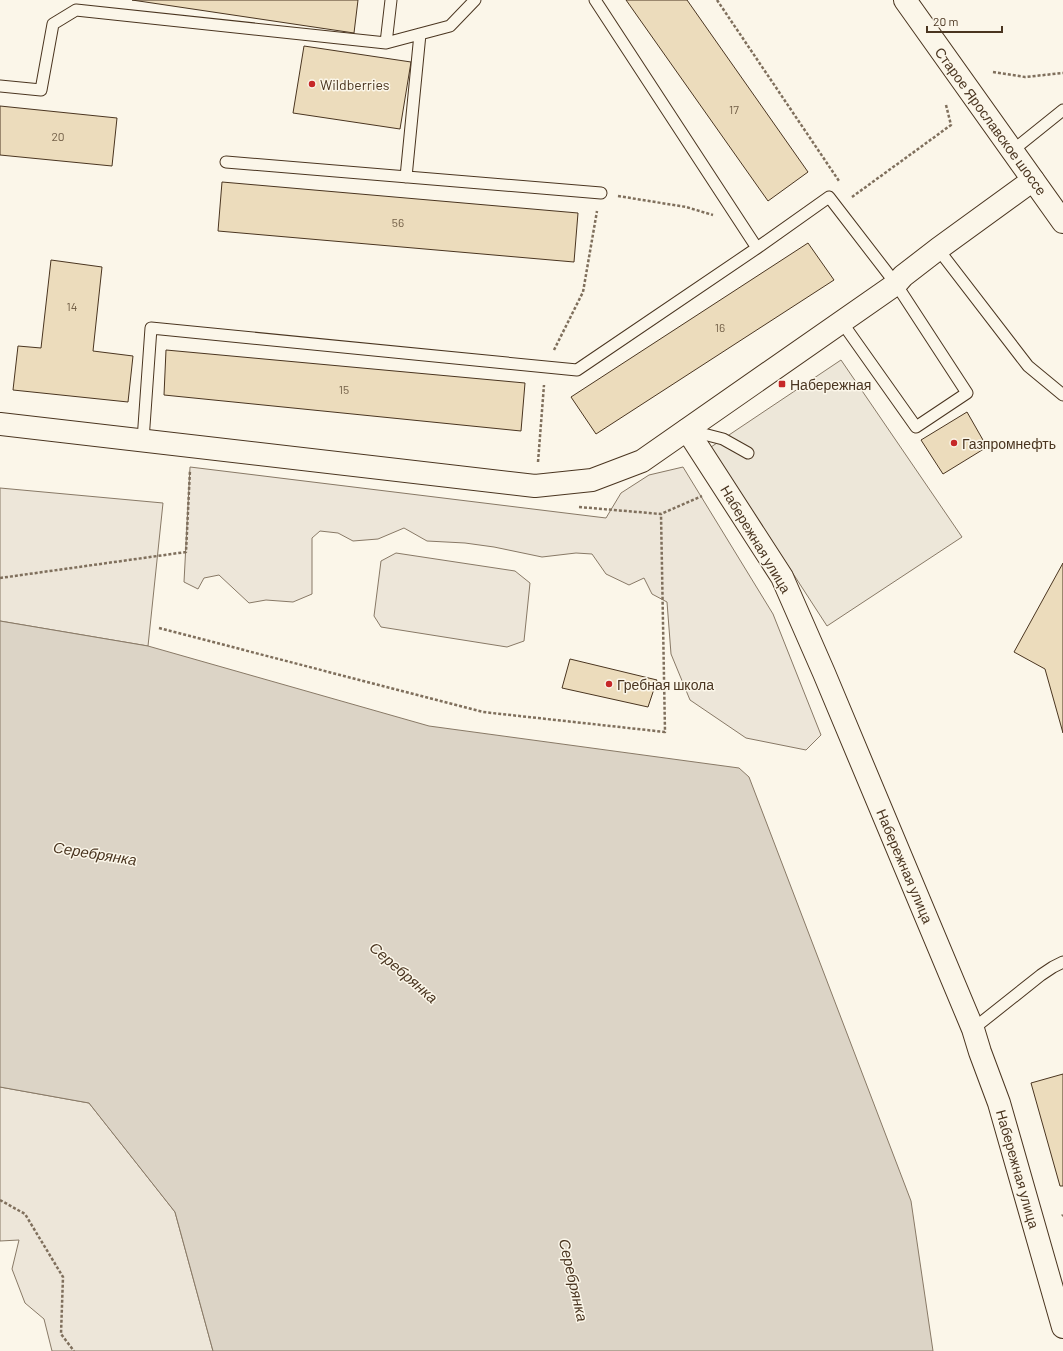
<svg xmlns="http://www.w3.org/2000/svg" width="1063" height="1351" font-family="Barlow,sans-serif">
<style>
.green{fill:#ede6d9;stroke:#887966}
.parking{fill:#ede7d9;stroke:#887966}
.water{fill:#dcd4c6;stroke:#887966}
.building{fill:#ecdcbc;stroke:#4a3520}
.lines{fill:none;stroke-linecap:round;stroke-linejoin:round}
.service-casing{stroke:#4a3520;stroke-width:13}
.minor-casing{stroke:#4a3520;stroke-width:24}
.tertiary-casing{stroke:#4a3520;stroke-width:24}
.secondary-casing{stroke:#4a3520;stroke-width:24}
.path{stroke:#7f6f5c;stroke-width:2.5;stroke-dasharray:3 2;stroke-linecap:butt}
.service{stroke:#fbf6e9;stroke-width:11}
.minor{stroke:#fbf6e9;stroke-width:22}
.tertiary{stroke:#fbf6e9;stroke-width:22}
.secondary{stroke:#fbf6e9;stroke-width:22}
.poi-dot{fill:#c62828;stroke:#fbf6e9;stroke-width:1.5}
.labels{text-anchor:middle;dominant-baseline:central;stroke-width:3;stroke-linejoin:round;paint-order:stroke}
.number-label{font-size:12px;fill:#725f47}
.poi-label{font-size:14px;fill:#4a3520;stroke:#fbf6e9;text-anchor:start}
.street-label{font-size:14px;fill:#4a3520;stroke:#fbf6e9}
.water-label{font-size:15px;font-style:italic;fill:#4a3520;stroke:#fbf6e9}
</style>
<rect width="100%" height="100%" fill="#fbf6e9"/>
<path class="green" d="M190,467l416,51 15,-25 28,-18 34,-8 90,147 48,121 -15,15 -60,-12 -56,-38 -19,-46 -4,-52 -15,-8 -8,-16 -15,7 -23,-11 -14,-20 -16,-1 -34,4 -48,-10 -29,-4 -38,-2 -23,-13 -26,11 -25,2 -15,-8 -18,-2 -8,7v56l-19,8 -27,-2 -17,3 -30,-28 -15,3 -6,11 -14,-7z
M0,488l163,15 -15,143 -148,-25z
M396,553l119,18 15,12 -6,58 -17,6 -126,-20 -7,-11 7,-55z
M0,1087l89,16 86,109 38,139h-161l-8,-32 -19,-16 -13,-34 7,-29 -19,1z"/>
<path class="parking" d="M841,360l121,177 -135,89 -116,-179z"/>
<path class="water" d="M0,621l148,25 281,80 310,42 10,9 162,424 22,150h-720l-38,-139 -86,-109 -89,-16z"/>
<path class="building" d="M132,0h226l-4,33z
M626,0h61l121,172 -40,29z
M304,46l107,16 -11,67 -107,-16z
M0,106l117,12 -5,48 -112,-11z
M222,182l356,31 -4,49 -356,-31z
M808,243l26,37 -238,154 -25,-37z
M51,260l51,7 -9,84 40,5 -5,46 -115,-12 5,-44 23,2z
M166,350l359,33 -4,48 -357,-36z
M967,412l20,35 -44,27 -22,-34z
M1063,563v170l-18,-64 -31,-17z
M570,659l87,21 -9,27 -86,-19z
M1063,1074v112h-3l-29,-103z"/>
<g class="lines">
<defs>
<path id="service" d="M595,0l162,248
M386,43l5,-43
M0,86l41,4 12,-66 23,-14 310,33 64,-17 25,-26
M1012,151l51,-41
M226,162l375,31
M406,177l14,-143
M938,249l90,117 35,29
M688,430l35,9 25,14
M143,440l8,-112 426,42 180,-122 72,-51 67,87 71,109 -51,34 -75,-106
M973,1029l68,-54 12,-8 10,-5"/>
<path id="minor" d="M687,430l95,147 42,96 149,356 7,23 19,51 64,224"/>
<path id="tertiary" d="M0,424l535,62 57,-6 50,-19 254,-177 7,-8 35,-27 95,-69"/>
<path id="secondary" d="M905,0l158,222"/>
</defs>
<use href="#service" class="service-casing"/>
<use href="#minor" class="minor-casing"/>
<use href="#tertiary" class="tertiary-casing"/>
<use href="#secondary" class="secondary-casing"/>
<path class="path" d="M717,0l122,181
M993,72l32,5 38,-4
M618,196l68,11 27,8
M852,197l99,-72 -5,-20
M554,350l29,-58 14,-81
M538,462l6,-77
M579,507l82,7 41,-18
M0,578l186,-26 4,-82
M159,628l324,84 182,20 -4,-218
M0,1200l25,14 38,63 -2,57 13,17
M1062,1216l1,-1"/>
<use href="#service" class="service"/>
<use href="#minor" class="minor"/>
<use href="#tertiary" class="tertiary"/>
<use href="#secondary" class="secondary"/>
</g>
<g class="poi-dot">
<circle cx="312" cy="84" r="4"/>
<rect x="778" y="380" width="8" height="8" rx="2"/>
<circle cx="954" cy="443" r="4"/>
<circle cx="609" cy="684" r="4"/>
</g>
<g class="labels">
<g class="number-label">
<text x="734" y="109">17</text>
<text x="58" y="136">20</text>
<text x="398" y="222">56</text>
<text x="72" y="306">14</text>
<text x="720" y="327">16</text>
<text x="344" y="389">15</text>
</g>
<g class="poi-label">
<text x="320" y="84">Wildberries</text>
<text x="790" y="384">Набережная</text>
<text x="962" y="443">Газпромнефть</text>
<text x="617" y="684">Гребная школа</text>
</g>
<g class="street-label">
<text transform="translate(991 121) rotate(54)">Старое Ярославское шоссе</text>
<text transform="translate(756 539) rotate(59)">Набережная улица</text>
<text transform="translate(905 866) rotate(67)">Набережная улица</text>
<text transform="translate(1018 1169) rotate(74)">Набережная улица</text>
</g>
<g class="water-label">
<text transform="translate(95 853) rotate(9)">Серебрянка</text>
<text transform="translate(404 972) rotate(41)">Серебрянка</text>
<text transform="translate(574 1280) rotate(77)">Серебрянка</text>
</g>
</g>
<path d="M927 26v6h75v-6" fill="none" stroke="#4a3520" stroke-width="2"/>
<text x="933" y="26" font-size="12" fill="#4a3520" stroke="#fbf6e9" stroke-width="3" paint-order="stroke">20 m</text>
</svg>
